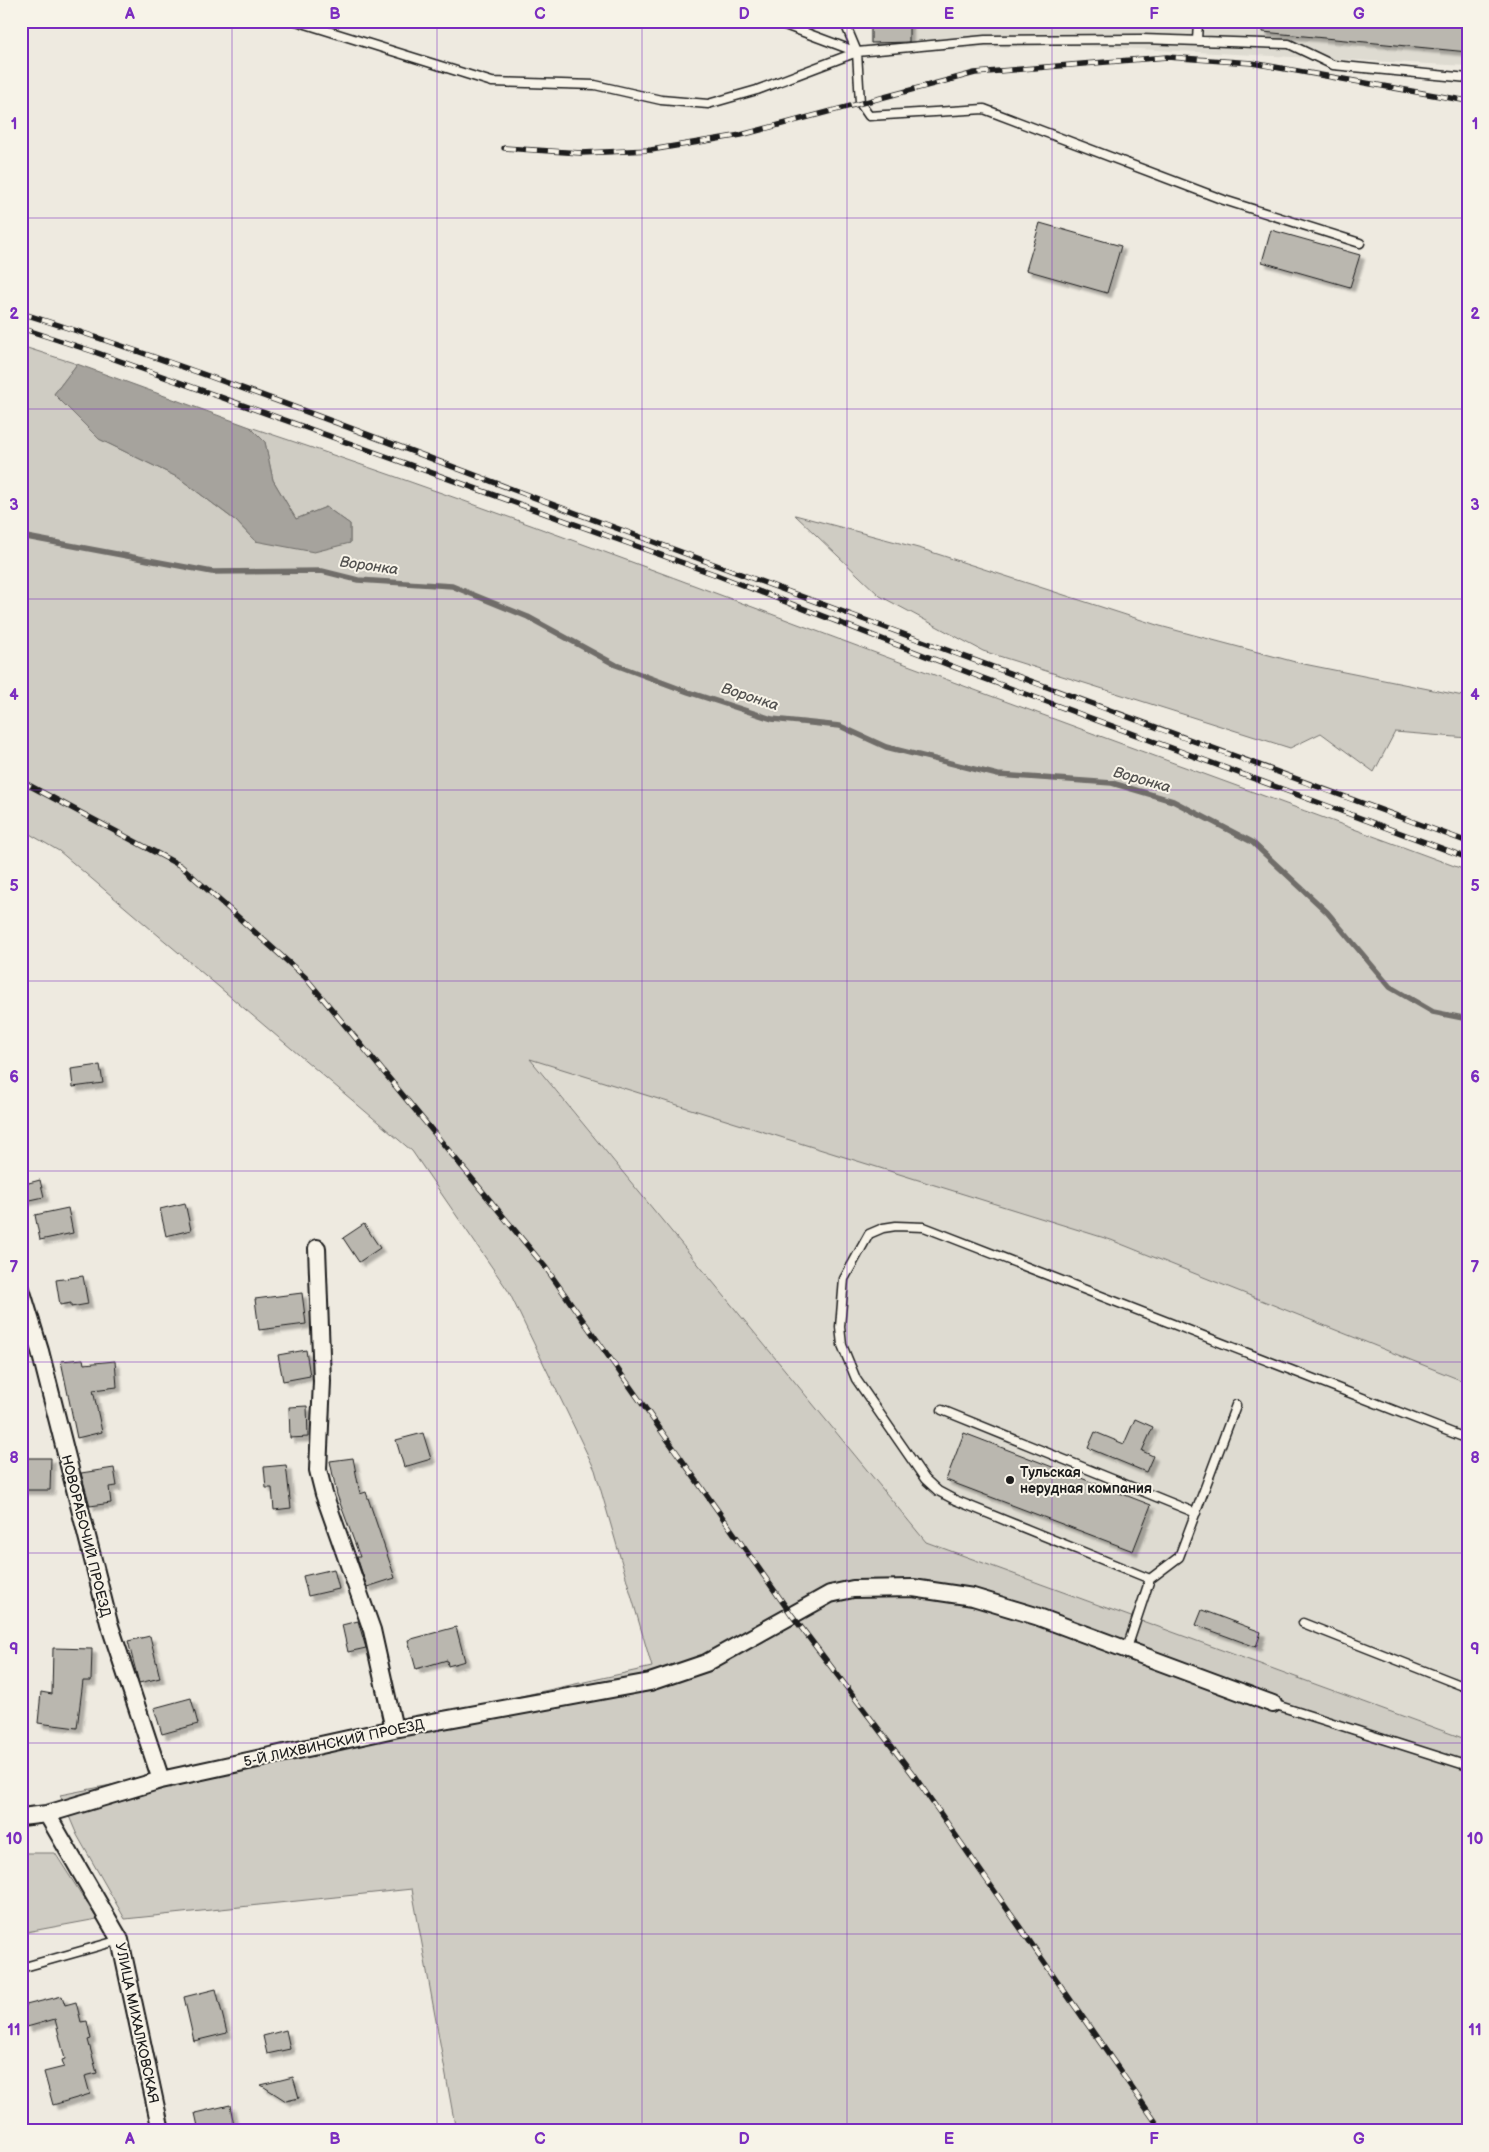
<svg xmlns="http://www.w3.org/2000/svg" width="1489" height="2152" font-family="'Balsamiq Sans',sans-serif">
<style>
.built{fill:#dedbd1}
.green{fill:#cfccc3;stroke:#767470}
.water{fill:#a6a39d;stroke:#6f6d69}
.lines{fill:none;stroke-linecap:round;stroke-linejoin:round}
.stream{stroke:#6f6d69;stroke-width:5.5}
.building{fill:#bab7af;stroke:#1c1c1c;filter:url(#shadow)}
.service-casing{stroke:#1c1c1c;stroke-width:11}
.minor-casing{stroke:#1c1c1c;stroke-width:20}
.service{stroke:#f7f3e8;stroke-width:8}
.minor{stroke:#f7f3e8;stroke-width:16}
.rail-casing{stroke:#1c1c1c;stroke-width:5.5}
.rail{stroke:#f7f3e8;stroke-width:4;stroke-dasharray:11;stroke-linecap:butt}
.grid{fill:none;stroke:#7b2cbf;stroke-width:1;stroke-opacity:0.55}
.poi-dot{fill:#1c1c1c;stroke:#f7f3e8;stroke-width:2}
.labels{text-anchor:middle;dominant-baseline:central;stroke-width:4;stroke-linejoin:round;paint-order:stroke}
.poi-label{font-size:14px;font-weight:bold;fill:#1c1c1c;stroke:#f7f3e8;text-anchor:start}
.street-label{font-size:14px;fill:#1c1c1c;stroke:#f7f3e8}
.water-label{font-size:15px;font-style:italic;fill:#535250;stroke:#f7f3e8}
.neatline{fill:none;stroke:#7b2cbf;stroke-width:2}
.grid-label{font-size:16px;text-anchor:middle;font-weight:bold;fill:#7b2cbf}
</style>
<defs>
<filter id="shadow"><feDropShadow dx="4.5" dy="4.5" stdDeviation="1" flood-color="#0004"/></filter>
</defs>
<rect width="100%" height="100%" fill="#eeeae0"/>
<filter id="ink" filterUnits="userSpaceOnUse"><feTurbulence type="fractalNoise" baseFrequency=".02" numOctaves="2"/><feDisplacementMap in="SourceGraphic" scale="10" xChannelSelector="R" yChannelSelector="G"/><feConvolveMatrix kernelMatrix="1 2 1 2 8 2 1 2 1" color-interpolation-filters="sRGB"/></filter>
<g filter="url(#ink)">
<path class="built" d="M869,21h599v45l-407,-21 -192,8z
M530,1058l581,182 357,143v357l-542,-198z"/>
<path class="green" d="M21,346l56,18 -23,30 45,45 80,39 57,43 19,20 95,2v-19l-24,-17 -30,12 -23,-39 -8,-38 -15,-15c190,63 377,133 564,203 217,82 436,160 654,241v512l-357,-143 -581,-181 396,483 542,198v391h-1012l-44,-242 -287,30 -48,-84 -17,-40 132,-26 460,-102 -57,-197 -86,-178 -97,-141 -353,-300 -38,-22z
M795,515l127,34 238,77 139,37 169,34v41l-73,-6 -21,40 -53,-39 -31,15 -307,-97 -103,-55z
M21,1853h34l42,66 -76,14z"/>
<path class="water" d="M77,364l173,63 15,15 8,38 23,39 30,-12 24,17v19l-36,9 -59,-11 -19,-20 -57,-43 -80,-39 -45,-45z"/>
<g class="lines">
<path class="stream" d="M21,536l191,36 110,-1 36,9 94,6 76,31 88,48 72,27 84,27 68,7 46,21 112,28 114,8 61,18 79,41 75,70 63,75 43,25 35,7"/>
</g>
<path class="building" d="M871,21h38v21l-38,1z
M1263,21h205v31l-205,-20z
M1040,223l81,23 -14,47 -81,-23z
M1271,230l89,25 -10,32 -88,-25z
M100,1065l3,18 -30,4 -2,-18z
M40,1180l4,17 -23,5v-17z
M185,1203l6,27 -25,6 -6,-27z
M68,1208l5,25 -33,7 -5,-25z
M364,1224l16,24 -21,14 -16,-24z
M83,1276l5,28 -17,3v-4l-11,2 -4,-25z
M302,1293l4,31 -47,6 -4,-31z
M306,1350l4,26 -27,5 -5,-26z
M83,1359l1,5 31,-3 2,26 -24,3 9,42 -25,6 -16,-77z
M307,1406l1,31 -18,1 -1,-31z
M1135,1419l18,8 -11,24 11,5 -7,16 -58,-24 7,-16 29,12z
M423,1433l8,26 -27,8 -8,-27z
M964,1433l187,72 -18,46 -187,-71z
M22,1458h29l-1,32h-28z
M353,1458l7,36 6,-2 29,86 -28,9 -10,-30h3l-23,-62 -7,-34z
M286,1465l5,43 -17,2 -2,-22h-6l-2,-21z
M114,1468l3,18 -8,1 2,16 -21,3 -9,-33z
M334,1569l5,20 -31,7 -5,-20z
M1202,1610l59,22 -5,15 -60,-22z
M358,1621l8,27 -18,4 -6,-27z
M456,1627l9,34 -17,5 -1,-6 -31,9 -8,-29z
M150,1636l10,42 -21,5 -11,-42z
M53,1648l39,1 -1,32h-8l-6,47 -39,-5 3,-31 11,2z
M191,1698l7,26 -36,10 -8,-26z
M216,1989l11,44 -33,8 -10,-44z
M62,1996l3,9 11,-3 5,20 6,-1 4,18 -3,1 9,33 -12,3 5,18 -37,11 -9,-33 20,-5 -2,-7 3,-1 -10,-40 -28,8 -5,-21z
M286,2030l4,19 -23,5 -4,-18z
M293,2077l6,21 -13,3 -25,-16z
M230,2105l5,26h-36l-4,-18z"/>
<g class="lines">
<defs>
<path id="service" d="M296,21l196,61 103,3 66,15 47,4 49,-14 100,-38
M774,21l83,31 128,-12 157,-1 147,5 44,21 135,13
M844,21l13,31 3,51 9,13 115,-7 240,91 136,43
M1197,41l1,-20
M942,1410l254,103
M1150,1579l29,-22 57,-152
M1303,1623l165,65
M1126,1651l24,-72 -195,-79 -17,-9 -13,-12 -69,-100 -14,-34 -2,-18 4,-48 25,-45 14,-6 13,-2 28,1 544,212
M1273,1704l195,62
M21,1968l99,-28"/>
<path id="minor" d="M317,1248l5,133 -4,89 6,24 48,136 22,99
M21,1289l19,62 69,272 52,157
M47,1814l73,126 41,191
M21,1817l26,-3 114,-34 233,-51 256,-47 56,-19 124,-69 23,-5 60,-1 60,9 63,19 237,88"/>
</defs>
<use href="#service" class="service-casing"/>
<use href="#minor" class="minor-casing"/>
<use href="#service" class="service"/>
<use href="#minor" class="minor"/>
<defs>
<path id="rail" d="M504,148l77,5 70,-3 90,-15 234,-62 192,-16 85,6 216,38
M21,313c192,60 380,135 568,205 293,108 586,217 879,324
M21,328l71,23 622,223 266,103 488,181
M21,781l160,85 124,111 241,291 245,346 124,163 247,354"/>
</defs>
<use href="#rail" class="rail-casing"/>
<use href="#rail" class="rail"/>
</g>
</g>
<path class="grid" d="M232,21v2110M437,21v2110M642,21v2110M847,21v2110M1052,21v2110M1257,21v2110M21,218h1447M21,409h1447M21,599h1447M21,790h1447M21,981h1447M21,1171h1447M21,1362h1447M21,1553h1447M21,1743h1447M21,1934h1447"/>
<circle class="poi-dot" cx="1010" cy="1480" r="5"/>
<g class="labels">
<g class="poi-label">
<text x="1020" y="1472">Тульская<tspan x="1020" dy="16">нерудная компания</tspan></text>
</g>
<g class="street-label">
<text transform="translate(86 1536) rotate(76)">НОВОРАБОЧИЙ ПРОЕЗД</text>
<text transform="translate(334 1743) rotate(-12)">5-Й ЛИХВИНСКИЙ ПРОЕЗД</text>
<text transform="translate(137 2023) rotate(78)">УЛИЦА МИХАЛКОВСКАЯ</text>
</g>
<g class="water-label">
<text transform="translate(369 566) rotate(8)">Воронка</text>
<text transform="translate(750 697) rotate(18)">Воронка</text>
<text transform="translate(1142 780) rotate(16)">Воронка</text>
</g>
</g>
<rect width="1489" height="2152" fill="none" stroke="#f7f3e8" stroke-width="55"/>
<rect x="28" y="28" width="1434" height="2096" class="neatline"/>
<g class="grid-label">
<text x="130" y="19">A</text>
<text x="335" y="19">B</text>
<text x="540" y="19">C</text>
<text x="744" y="19">D</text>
<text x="949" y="19">E</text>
<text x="1154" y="19">F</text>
<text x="1359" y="19">G</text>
<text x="14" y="129">1</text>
<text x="1475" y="129">1</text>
<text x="14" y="319">2</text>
<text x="1475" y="319">2</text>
<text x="14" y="510">3</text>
<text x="1475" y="510">3</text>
<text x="14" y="700">4</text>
<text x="1475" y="700">4</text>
<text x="14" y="891">5</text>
<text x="1475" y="891">5</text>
<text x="14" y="1082">6</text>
<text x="1475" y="1082">6</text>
<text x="14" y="1272">7</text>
<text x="1475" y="1272">7</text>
<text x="14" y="1463">8</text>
<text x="1475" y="1463">8</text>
<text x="14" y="1654">9</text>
<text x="1475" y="1654">9</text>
<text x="14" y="1844">10</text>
<text x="1475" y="1844">10</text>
<text x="14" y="2035">11</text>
<text x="1475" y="2035">11</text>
<text x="130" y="2144">A</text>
<text x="335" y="2144">B</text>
<text x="540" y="2144">C</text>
<text x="744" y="2144">D</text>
<text x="949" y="2144">E</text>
<text x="1154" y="2144">F</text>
<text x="1359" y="2144">G</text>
</g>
</svg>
